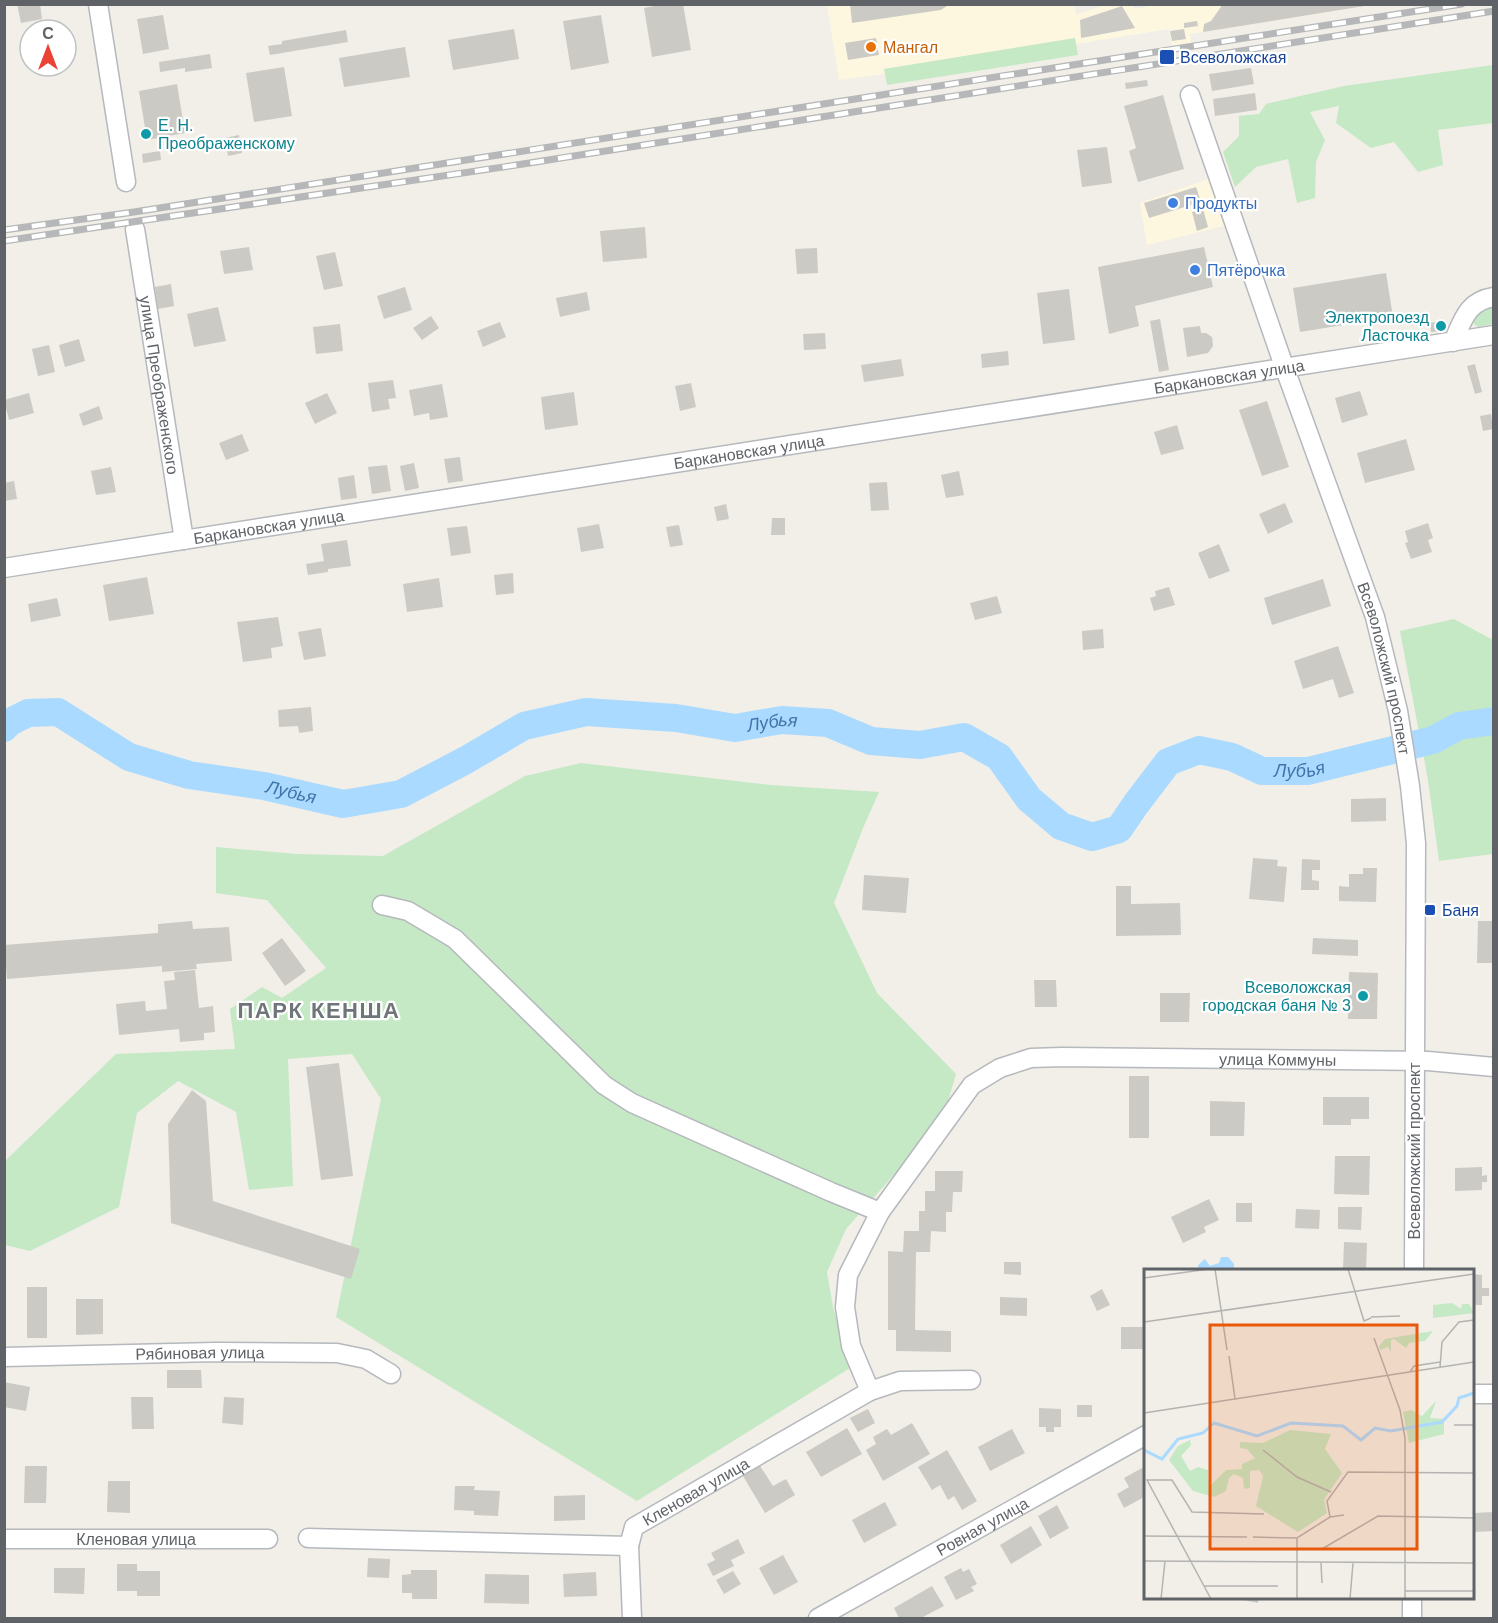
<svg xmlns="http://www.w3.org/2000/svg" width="1498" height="1623" font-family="Helvetica,sans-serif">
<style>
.commercial{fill:#fef7e0}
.green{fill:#c5e8c5}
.water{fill:#aadaff}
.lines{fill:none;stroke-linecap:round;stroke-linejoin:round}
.river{stroke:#aadaff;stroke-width:28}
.building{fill:#cccac5}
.minor-casing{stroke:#b5b8bc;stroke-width:21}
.minor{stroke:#fff;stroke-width:18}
.rail-casing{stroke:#b6b7b8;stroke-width:7}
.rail{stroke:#fff;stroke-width:4.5;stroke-dasharray:14;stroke-linecap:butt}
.food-dot{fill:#e8710a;stroke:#fff;stroke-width:2}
.transit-dot{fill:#1a4fb4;stroke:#fff;stroke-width:2}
.culture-dot{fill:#0f9aa8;stroke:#fff;stroke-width:2}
.shop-dot{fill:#3f7fe0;stroke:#fff;stroke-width:2}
.labels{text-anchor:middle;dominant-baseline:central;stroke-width:4.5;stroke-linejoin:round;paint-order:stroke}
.food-label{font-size:16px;fill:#c56008;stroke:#fff;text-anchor:start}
.transit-label{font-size:16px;fill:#164399;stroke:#fff;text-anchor:start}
.culture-label{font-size:16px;fill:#0d838f;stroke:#fff;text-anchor:end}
.shop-label{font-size:16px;fill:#366cbe;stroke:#fff;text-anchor:start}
.street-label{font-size:16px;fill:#5f6368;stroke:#fff}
.water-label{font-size:18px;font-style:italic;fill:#4174aa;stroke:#fff}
.district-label{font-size:22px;font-weight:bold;letter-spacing:1.5px;fill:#70757a;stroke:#fff}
.inset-river{fill:none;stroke:#aadaff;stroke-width:3}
.inset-road{fill:none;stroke:#b3b3b1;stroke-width:1.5}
.view{fill:#e8590c;fill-opacity:0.15;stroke:#e8590c;stroke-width:3}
.inset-edge{fill:none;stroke:#5f6368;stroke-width:3}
</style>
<rect width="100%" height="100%" fill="#f1efe8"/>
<path class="commercial" d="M1074,4l2,11 31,-11 25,1 3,4 26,-5 213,1 -184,29 1,9 -19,3 -3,-17 -93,15 -1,-5 -191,30 1,5 -46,6 -12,-75z
M1208,179l16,47 -77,19 -7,-42z"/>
<path class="green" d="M1075,38l3,17 -191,30 -3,-16z
M1493,65v58l-55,7 5,35 -25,7 -24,-30 -23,6 -35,-25 3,-17 -29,6 15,28 -9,22 -1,36 -18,5 -9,-44 -32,8 -21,20 -12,-35 16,-16v-20l20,-2 7,-10 78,-18z
M1493,305v19l-15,3 -4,-3 -1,-6 4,-9z
M1454,619l39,21v214l-54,7 -11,-81 -28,-149z
M581,763l189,22 109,7 -16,36 -29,75 43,90 79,81 -13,45 -97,110 -19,43 6,35 17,61 -213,133 -301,-184 45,-218 -29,-45 -64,5 5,127 -44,4 -13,-78 -58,-31 -41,32 -18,94 -89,44 -25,-6v-84l111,-107 119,-5 -5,-40 32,-22 20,11 44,-30 -59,-68 -51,-7v-46l80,7 87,2 142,-80z"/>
<path class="water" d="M1221,1257h7l6,7v6h-37l2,-6 6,-5 5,7 9,-3z"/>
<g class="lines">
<path class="river" id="s1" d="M4,728l6,-6 18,-9 30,-1 71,45 60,18 75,11 79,18 58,-10 65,-34 58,-34 62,-14 90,6 59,10 47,-8 46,3 43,18 49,4 44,-8 35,20 30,42 32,27 31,11 27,-8 17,-25 32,-42 31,-12 33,7 30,14h46l125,-31 26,-14 35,-5"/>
</g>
<path class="building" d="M17,4h23l2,15 -21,4z
M664,4h19l8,46 -39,7 -8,-49z
M850,4h100l-9,6 -89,13z
M1223,4h142v2l-162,26 1,-8 7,-3z
M1122,6l13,22 -54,10 -1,-18z
M163,15l6,34 -26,5 -6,-35z
M601,15l8,48 -38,7 -8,-49z
M1197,21l1,5 -14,2v-5z
M514,29l5,30 -66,11 -5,-30z
M1184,29l2,10 -14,2 -2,-10z
M346,30l2,12 -78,13 -2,-9 14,-2v-3z
M876,38l3,17 -31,5 -3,-17z
M405,47l5,30 -66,10 -5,-29z
M210,54l2,14 -27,4v-4l-25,4 -1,-10z
M284,67l8,49 -38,6 -8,-49z
M1251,68l3,16 -42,7 -3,-17z
M1147,80l1,6 -22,3 -1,-6z
M177,84l8,49 -38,7 -8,-49z
M1255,93l2,17 -42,6 -2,-17z
M1163,95l21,74 -46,13 -9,-31 7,-3 -12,-42z
M239,135l3,18 -14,3 -3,-18z
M1107,147l5,36 -30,4 -5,-37z
M160,151l1,9 -18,3 -1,-9z
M1196,187l5,15 -52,16 -5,-15z
M1203,209l5,18 -11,4 -5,-19z
M645,227l2,31 -44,4 -3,-31z
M249,247l4,23 -29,4 -4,-23z
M1204,247l9,40 -78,19 4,20 -30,8 -11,-67z
M817,248l1,25 -21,1 -2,-25z
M335,252l8,34 -19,4 -8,-34z
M1386,273l7,44 -93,15 -7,-44z
M171,284l3,22 -16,3 -3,-22z
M405,287l7,23 -28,9 -7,-23z
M1069,289l6,51 -32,4 -6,-51z
M587,292l3,18 -30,7 -4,-19z
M218,307l8,34 -32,6 -7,-33z
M431,316l8,12 -17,12 -9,-12z
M1160,319l9,51 -10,2 -9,-51z
M1440,321l2,10 -11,1 -1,-9z
M500,322l6,15 -23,10 -6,-16z
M340,324l3,27 -27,3 -3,-27z
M1200,326l1,7h5l6,4 1,9 -5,7 -21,4 -4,-29z
M825,333l1,16 -22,1 -1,-16z
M79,339l6,22 -20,6 -6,-22z
M49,345l6,27 -17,4 -6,-27z
M1008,351l1,14 -27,3 -1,-14z
M901,359l3,17 -40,6 -3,-17z
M1475,364l7,28 -7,2 -8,-28z
M393,380l3,18 -8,1 2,10 -18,3 -4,-29z
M691,383l5,24 -16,4 -5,-25z
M442,384l6,33 -18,3 -1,-7 -15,3 -5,-26z
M1360,391l8,24 -26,8 -7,-25z
M574,392l4,33 -33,5 -4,-33z
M29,393l5,20 -25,7 -5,-20z
M327,393l10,20 -22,11 -10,-21z
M1267,401l22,66 -27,9 -23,-66z
M99,406l4,13 -20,7 -4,-12z
M1491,414l2,15 -10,2 -3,-15z
M1177,425l7,24 -23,6 -7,-23z
M242,434l7,17 -23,9 -7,-17z
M1406,439l9,31 -50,13 -8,-30z
M460,457l3,24 -15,2 -4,-24z
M414,463l5,25 -14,3 -5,-25z
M387,465l4,26 -19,3 -4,-27z
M111,467l5,25 -20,3 -5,-24z
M959,471l5,24 -18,3 -5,-23z
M354,475l3,23 -16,2 -3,-22z
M14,481l3,18 -13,2v-18z
M887,482l2,28 -18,1 -2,-28z
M1285,503l8,19 -25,12 -9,-20z
M726,504l3,15 -12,2 -3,-14z
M772,518h13v17h-14z
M1428,523l5,15 -5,2 4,12 -21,7 -6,-16 3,-1 -3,-11z
M599,524l5,24 -23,4 -4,-24z
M679,525l4,20 -13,2 -4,-20z
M467,526l4,27 -20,3 -4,-28z
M347,540l4,26 -23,3v3l-20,3 -2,-11 18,-3 -3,-17z
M1219,544l11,27 -21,8 -11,-26z
M513,573l1,20 -18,2 -2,-20z
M147,577l7,37 -45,7 -6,-36z
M439,578l4,29 -36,5 -4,-28z
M1323,579l8,27 -59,19 -8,-27z
M1169,587l6,18 -21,6 -4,-13 6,-2 -1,-5z
M997,596l5,17 -27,7 -5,-17z
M57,598l4,18 -30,6 -3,-18z
M278,617l5,29 -12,2 1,10 -29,4 -6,-40z
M321,628l5,28 -22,4 -6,-28z
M1103,629l1,19 -21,2 -1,-19z
M1338,646l16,47 -15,5 -6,-19 -30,10 -9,-28z
M311,707l2,24 -14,2 -1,-7 -19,1 -1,-17z
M1386,798v23l-35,1v-23z
M1253,858l25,2 -1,6 10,1 -3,35 -35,-3z
M1302,859l18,1v10h-8v10l7,1v9h-18z
M1363,868h14l-1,34 -37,-1v-15l10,1v-13h14z
M864,875l45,3 -3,35 -44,-3z
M1116,886h15v18l49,-1 1,32 -65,1z
M192,921l1,8 36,-2 3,34 -36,3 1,5 -35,3v-6l-155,13 -3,-34 154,-12v-9z
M1478,921h16v42h-17z
M282,938l24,33 -21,15 -23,-33z
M1313,938l45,2v16l-46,-2z
M195,970l4,38 14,-2 2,26 -11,1v7l-24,2 -1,-13 -60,6 -3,-31 29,-3 1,10 21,-2 -3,-28 11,-1 -1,-8z
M1349,972l29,1 -1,46h-29z
M1034,980h22l1,27h-22z
M1160,993h30l-1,29h-29z
M339,1063l14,113 -32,4 -15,-113z
M1129,1076h20v62h-20z
M192,1090l14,11 7,100 147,48 -9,30 -180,-56 -3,-99z
M1323,1097h46v22h-18v6h-28z
M1210,1101l35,1 -1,34h-34z
M1335,1156h35l-1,39 -35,-1z
M1482,1167v9l5,-1v7h-5v8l-27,1v-23z
M935,1171h28l-1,21h-9l-1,20h-6v20l-15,-1 -1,21h-14l-1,78 36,1v21l-55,-1v-21h-8v-79l15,1 1,-21h15v-20h6v-20h10z
M1209,1199l10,21 -15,7 2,5 -23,11 -12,-26z
M1236,1203h16v19h-16z
M1338,1207h24l-1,23 -23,-1z
M1296,1209l24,1 -1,19 -24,-1z
M1344,1242l23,1 -1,27h-23z
M1004,1262h17v13l-17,-1z
M1472,1274l10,1v13h7v8h-7v9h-10z
M27,1287h20v51h-20z
M1102,1289l8,16 -13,6 -7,-15z
M1000,1297l27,1v18l-27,-1z
M76,1299h27v35l-27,1z
M1121,1327h25v22h-25z
M167,1370h34l1,18h-35z
M4,1382l26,5 -4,24 -22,-4z
M131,1397h22l1,32h-22z
M224,1397l20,1 -1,27 -21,-2z
M1077,1405h15v12h-15z
M1039,1408l22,1v18h-7v5h-8v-5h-7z
M868,1409l7,14 -17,9 -8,-14z
M912,1423l18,31 -47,27 -17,-31 10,-6 -3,-7 14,-8 4,6z
M847,1428l15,26 -41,23 -15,-25z
M1012,1429l13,24 -35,18 -12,-24z
M947,1450l30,51 -15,9 -8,-14 -6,4 -8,-15 -8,5 -14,-23z
M25,1466h22l-1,37h-22z
M760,1466l13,20 13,-7 9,16 -30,18 -22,-37z
M1142,1468l4,6v22l-22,12 -7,-14 12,-7 -5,-9z
M108,1481h22v32l-23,-1z
M455,1486h20l-1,4 26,1 -2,25 -24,-1v-4l-20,-1z
M585,1495v25l-31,1v-25z
M885,1502l12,23 -33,18 -12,-23z
M1057,1505l12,23 -19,11 -12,-23z
M1494,1512v19l-20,1v-19z
M1031,1526l11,19 -31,19 -11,-19z
M738,1539l7,14 -14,7 3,6 -21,10 -6,-12 8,-4 -4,-7z
M783,1555l15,27 -24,13 -15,-27z
M368,1558l22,1 -1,19 -22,-1z
M117,1564h20v7h23v25h-23v-5h-20z
M54,1568h31l-1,26 -30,-1z
M961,1568l2,4 6,-3 8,15 -6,3 3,4 -18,9 -12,-23z
M411,1570h26v29h-25v-6h-10v-18l9,-1z
M733,1571l8,13 -17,10 -8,-14z
M596,1572l1,24 -33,1 -1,-23z
M485,1574l44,1v29l-45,-1z
M932,1586l12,20 -23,12h-22l-5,-10z
M1234,1598h25l-1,5z"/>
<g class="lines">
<defs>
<g id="minor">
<path d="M98,4l28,178"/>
<path id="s2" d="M1190,95l95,274 90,248 23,94 12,75 6,57 -2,427"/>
<path id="s3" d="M135,229l49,311"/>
<path d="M1453,342c10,-22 14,-41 41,-45"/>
<path id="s4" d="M4,568l1490,-233"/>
<path d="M382,905l26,6 47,28 149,146 28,18 199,89 49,20"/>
<path id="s5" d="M4,1357l211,-5 122,1 29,6 25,15"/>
<path id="s6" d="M870,1391l-19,-45 -6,-39 3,-32 32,-63 92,-127 28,-17 31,-10 31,-1 366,4 66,6"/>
<path d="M1472,1394h22"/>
<path id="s7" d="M308,1538l321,8 5,-19 236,-136 30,-10 71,-1"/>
<path id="s8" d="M4,1539h264"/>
<path d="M629,1546l3,72"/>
<path id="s9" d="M818,1618l328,-183"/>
<path d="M1412,1618v-20"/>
</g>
</defs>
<use href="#minor" class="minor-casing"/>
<use href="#minor" class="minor"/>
<defs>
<path id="rail" d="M4,230l130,-18 1328,-208
M4,241l519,-77 971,-153"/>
</defs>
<use href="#rail" class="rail-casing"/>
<use href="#rail" class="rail"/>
</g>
<circle class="food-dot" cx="871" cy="47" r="6"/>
<g class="transit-dot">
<rect x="1159" y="49" width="16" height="16" rx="3"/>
<rect x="1424" y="904" width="12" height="12" rx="3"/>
</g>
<g class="culture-dot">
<circle cx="146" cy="134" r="6"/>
<circle cx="1441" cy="326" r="6"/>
<circle cx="1363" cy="996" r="6"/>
</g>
<g class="shop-dot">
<circle cx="1173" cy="203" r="6"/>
<circle cx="1195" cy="270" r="6"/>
</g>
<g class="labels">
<g class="food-label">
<text x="883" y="47">Мангал</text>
</g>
<g class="transit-label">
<text x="1180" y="57">Всеволожская</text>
<text x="1442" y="910">Баня</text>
</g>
<g class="culture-label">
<text x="158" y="125" text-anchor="start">Е. Н.<tspan x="158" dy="18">Преображенскому</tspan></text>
<text x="1429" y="317">Электропоезд<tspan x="1429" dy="18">Ласточка</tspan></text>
<text x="1351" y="987">Всеволожская<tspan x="1351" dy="18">городская баня № 3</tspan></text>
</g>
<g class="shop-label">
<text x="1185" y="203">Продукты</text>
<text x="1207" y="270">Пятёрочка</text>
</g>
<g class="street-label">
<text stroke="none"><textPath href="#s4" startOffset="1240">Баркановская улица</textPath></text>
<text stroke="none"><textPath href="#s3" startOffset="158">улица Преображенского</textPath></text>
<text stroke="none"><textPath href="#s4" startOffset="754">Баркановская улица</textPath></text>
<text stroke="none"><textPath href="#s4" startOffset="268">Баркановская улица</textPath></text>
<text stroke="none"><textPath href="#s2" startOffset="606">Всеволожский проспект</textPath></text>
<text stroke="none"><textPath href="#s6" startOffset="660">улица Коммуны</textPath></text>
<text transform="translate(1414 1151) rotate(-90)">Всеволожский проспект</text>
<text stroke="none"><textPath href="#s5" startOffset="196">Рябиновая улица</textPath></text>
<text stroke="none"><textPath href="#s7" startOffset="412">Кленовая улица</textPath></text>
<text stroke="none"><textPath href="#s9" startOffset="188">Ровная улица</textPath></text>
<text stroke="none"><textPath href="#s8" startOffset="132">Кленовая улица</textPath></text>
</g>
<g class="water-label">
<text stroke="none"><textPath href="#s1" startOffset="813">Лубья</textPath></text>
<text stroke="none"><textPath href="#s1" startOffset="1425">Лубья</textPath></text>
<text stroke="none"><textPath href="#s1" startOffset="309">Лубья</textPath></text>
</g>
<g class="district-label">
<text x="319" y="1010">ПАРК КЕНША</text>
</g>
</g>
<g transform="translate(1144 1269)">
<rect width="330" height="330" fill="#f1efe8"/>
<path d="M308,34l9,6 1,-5h7l5,9 -41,5v-13zM289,62l-8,10 -16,2 -3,5 -12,-9 -3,1v12l-3,-5 -8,3 -1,-4 6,-7zM292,132l-6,17 14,1v15l-35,9 -6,-31 8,-2 11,6zM146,161l41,4 -6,15 17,24 -18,27 3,13 -29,19 -42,-26 7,-30 -4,-6 -9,1v17l-6,1 -1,-11 -9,-4 -5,4 -3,13 -12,6 -21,-6 -24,-31 9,-14 12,-6 1,5 -10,11 9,15 8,-4 10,3 1,17 17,-17 16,-1v-5l13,-6 -8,-9 -7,-1v-6l23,1z" fill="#c5e8c5"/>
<path class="inset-river" d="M0,181l18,9 16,-20 25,-6 11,-10 43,13 34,-13 52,3 18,14 14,-12 16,3 51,-9 15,-16 2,-8 15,-5"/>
<path class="inset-road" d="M71,0l12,81M204,0l16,52 7,-3M0,9l65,-9M227,48l29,-1M0,53l330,-48M230,69l26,72 5,28v161M85,87l6,43M296,98l2,-25 17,-20 15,-2M266,103l4,-6 26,-4M0,144l330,-51M310,156h20M119,181l34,27 34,15M186,248l-3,-16 21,-29 126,1M0,267l103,1M109,268l44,1 33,-21 14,-2M153,269v61M178,280l56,-33 96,2M0,292l330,2M177,294l1,20M60,317h74M261,322h69M17,330l4,-38M67,330l-64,-119h25l20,32 72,2M206,330l3,-36"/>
<path class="view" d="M66,56h207v224h-207z"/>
<rect width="330" height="330" class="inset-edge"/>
</g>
<rect width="1498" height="1623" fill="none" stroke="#5f6368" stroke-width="12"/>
<g transform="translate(48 48)"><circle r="28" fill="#ffffff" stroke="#bfc1c3" stroke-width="1.5"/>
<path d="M0-4.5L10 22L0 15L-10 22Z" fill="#ea4335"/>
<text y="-9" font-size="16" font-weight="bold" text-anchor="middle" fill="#5f6368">С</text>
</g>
</svg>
